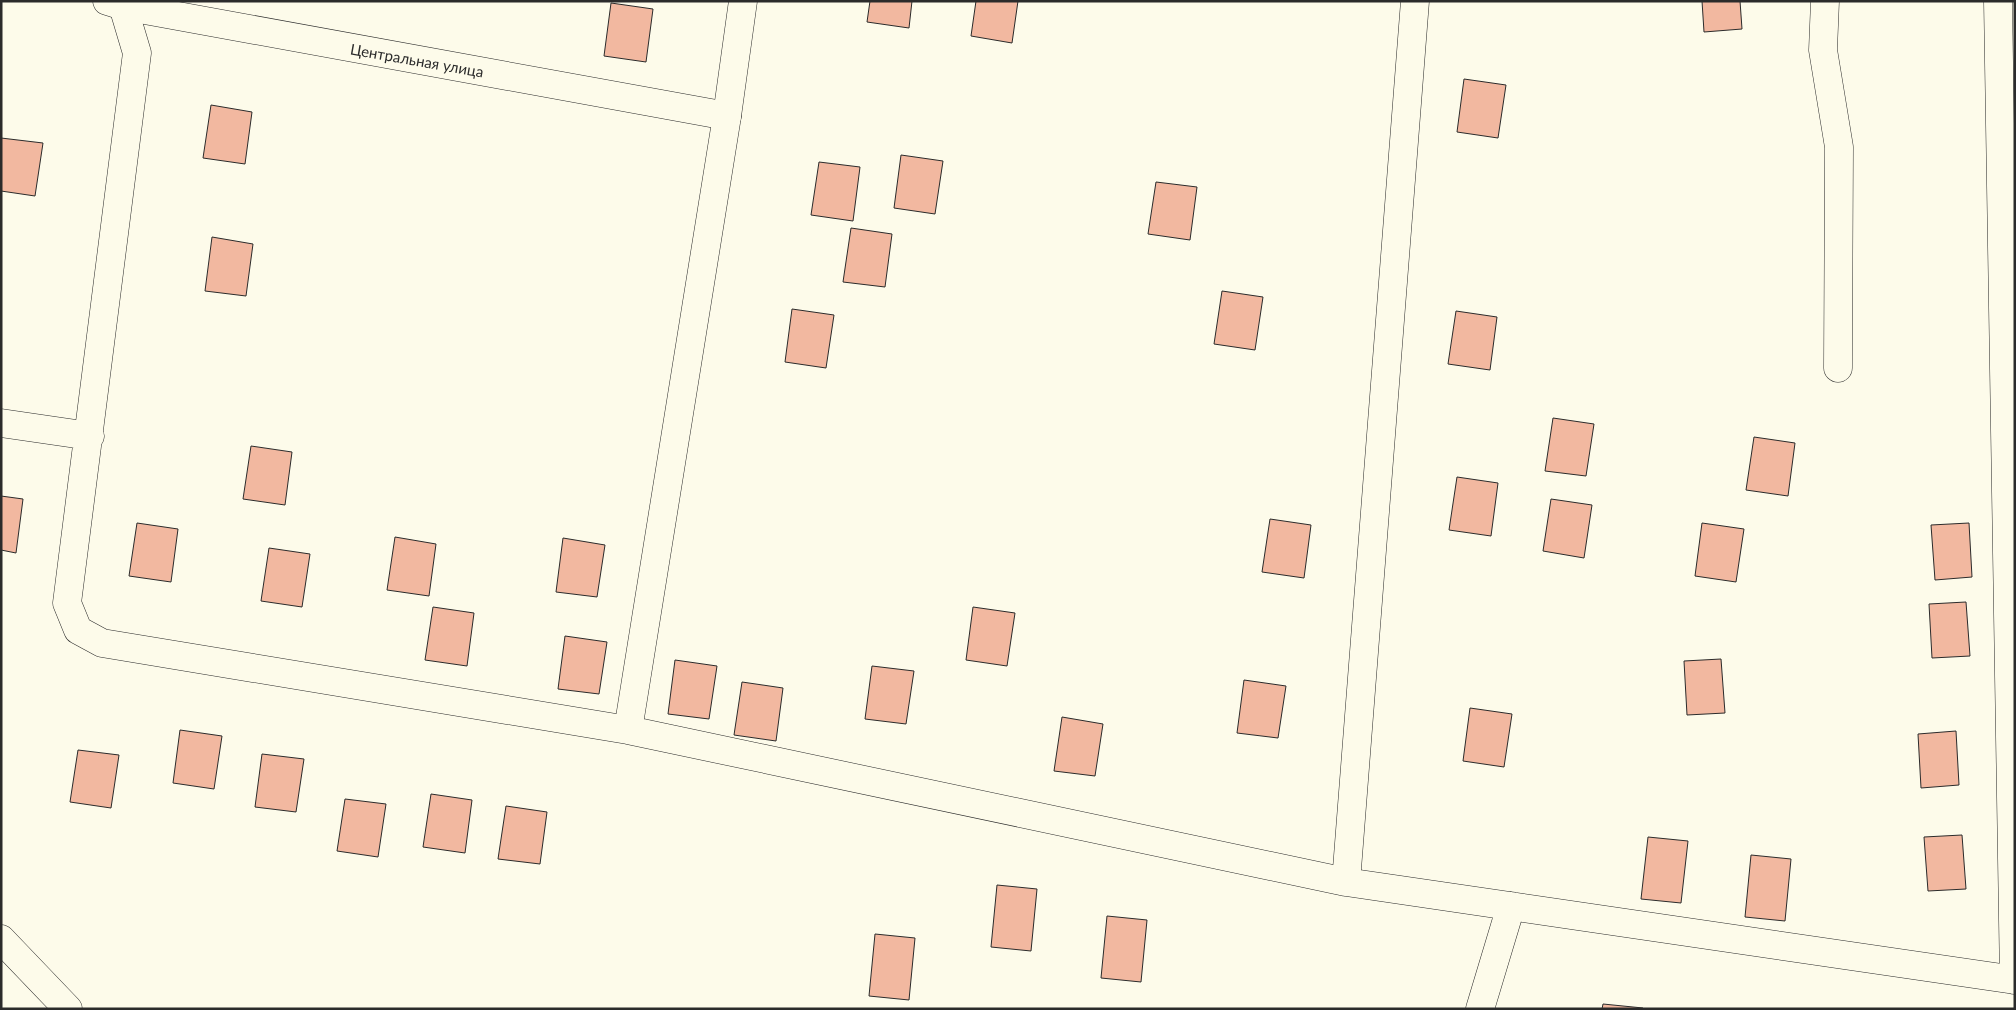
<svg xmlns="http://www.w3.org/2000/svg" width="2016" height="1010" font-family="Lato,sans-serif">
<style>
.building{fill:#f2b8a0;stroke:#2b2b2b}
.lines{fill:none;stroke-linecap:round;stroke-linejoin:round}
.street-casing{stroke:#2b2b2b;stroke-width:29}
.secondary-casing{stroke:#2b2b2b;stroke-width:29}
.street{stroke:#fdfbea;stroke-width:28}
.secondary{stroke:#fdfbea;stroke-width:28}
.labels{text-anchor:middle;dominant-baseline:central;stroke-width:4;stroke-linejoin:round;paint-order:stroke}
.street-label{font-size:15px;fill:#2b2b2b;stroke:#fdfbea}
</style>
<rect width="100%" height="100%" fill="#fdfbea"/>
<path class="building" d="M870,1h42l-3,27 -42,-6z
M976,1h42l-6,42 -41,-7z
M1702,1h38l2,28 -38,3z
M611,3l42,6 -7,53 -42,-6z
M1464,79l42,6 -8,53 -41,-6z
M211,105l41,7 -7,52 -42,-6z
M1,138l42,5 -8,53 -34,-5z
M901,155l42,6 -8,53 -41,-6z
M819,162l41,5 -7,54 -42,-6z
M1156,182l41,5 -7,53 -42,-6z
M851,228l41,6 -7,53 -42,-5z
M212,237l41,7 -7,52 -41,-5z
M1222,291l41,6 -8,53 -41,-6z
M792,309l42,6 -8,53 -41,-6z
M1456,311l41,6 -7,53 -42,-6z
M1553,418l41,6 -8,52 -41,-5z
M1754,437l41,6 -7,53 -42,-6z
M251,446l41,6 -7,53 -42,-6z
M1457,477l41,6 -7,53 -42,-6z
M1,496l22,3 -7,54 -15,-3z
M1551,499l41,6 -8,53 -41,-7z
M1270,519l41,6 -7,53 -42,-6z
M137,523l41,6 -7,53 -42,-6z
M1702,523l42,6 -8,53 -41,-6z
M1969,523l3,54 -37,3 -4,-55z
M395,537l41,7 -7,52 -42,-6z
M563,538l42,7 -8,52 -41,-5z
M269,548l41,6 -8,53 -41,-6z
M1966,602l4,54 -38,2 -3,-54z
M433,607l41,6 -7,53 -42,-6z
M973,607l42,6 -8,53 -41,-6z
M565,636l42,6 -8,52 -41,-5z
M1721,659l4,54 -38,2 -3,-54z
M675,660l42,6 -8,53 -41,-5z
M872,666l42,5 -8,53 -41,-5z
M1244,680l42,6 -8,52 -41,-5z
M742,682l41,6 -7,53 -42,-6z
M1470,708l42,6 -8,53 -41,-6z
M1062,717l41,7 -8,52 -41,-5z
M180,730l42,6 -8,53 -41,-6z
M1956,731l3,54 -38,3 -3,-54z
M78,750l41,5 -8,53 -41,-6z
M262,754l42,5 -8,53 -41,-5z
M431,794l41,6 -7,53 -42,-6z
M345,799l41,5 -8,53 -41,-6z
M506,806l41,6 -7,52 -42,-5z
M1962,835l4,54 -38,2 -4,-54z
M1648,837l40,4 -7,62 -40,-4z
M1751,855l40,4 -6,62 -40,-4z
M997,885l40,4 -6,62 -40,-4z
M1107,916l40,4 -6,62 -40,-4z
M875,934l40,4 -6,62 -40,-4z
M1603,1004l40,4v1h-41z"/>
<g class="lines">
<defs>
<path id="street" d="M124,1l-1,5 14,47 -70,550 11,27 24,13 526,87 718,152 669,98
M1825,1l-2,49 16,97 -1,221
M1998,1l16,979
M1,423l89,13
M628,730l99,-614 16,-115
M1346,882l69,-881
M1,939l67,70
M1480,1009l31,-103"/>
<path id="secondary" d="M107,1l16,5 604,110"/>
</defs>
<use href="#street" class="street-casing"/>
<use href="#secondary" class="secondary-casing"/>
<use href="#street" class="street"/>
<use href="#secondary" class="secondary"/>
</g>
<g class="labels">
<g class="street-label">
<text transform="translate(417 60) rotate(10)">Центральная улица</text>
</g>
</g>
<rect width="2016" height="1010" fill="none" stroke="#2b2b2b" stroke-width="5"/>
</svg>
